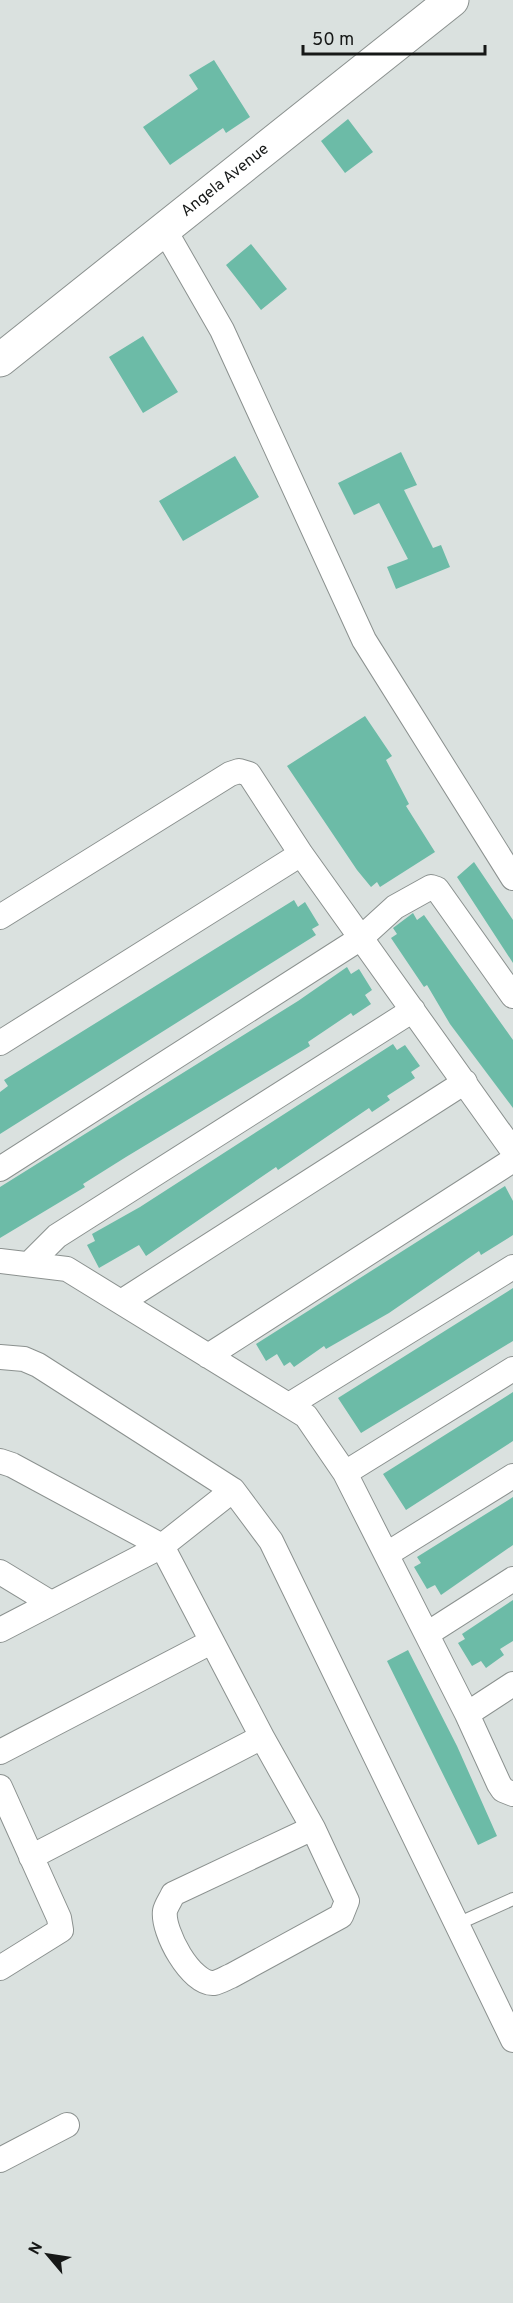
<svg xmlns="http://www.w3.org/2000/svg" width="513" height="2303" font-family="Overpass,sans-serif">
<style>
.building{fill:#6cbba7}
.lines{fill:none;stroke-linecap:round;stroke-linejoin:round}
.service-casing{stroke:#8b918f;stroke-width:14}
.minor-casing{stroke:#8b918f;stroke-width:26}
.secondary-casing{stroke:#8b918f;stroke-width:35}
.service{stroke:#fff;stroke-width:12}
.minor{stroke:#fff;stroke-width:24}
.secondary{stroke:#fff;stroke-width:33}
.labels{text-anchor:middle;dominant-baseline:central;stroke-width:5;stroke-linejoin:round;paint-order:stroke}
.street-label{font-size:16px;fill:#161817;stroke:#dae1df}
</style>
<rect width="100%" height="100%" fill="#dae1df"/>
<path class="building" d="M214,60l36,57 -24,16 -3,-5 -53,37 -27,-38 55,-38 -9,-14z
M348,119l25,33 -28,21 -24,-32z
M251,244l36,45 -26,21 -35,-45z
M143,336l35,56 -35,21 -34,-56z
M401,452l16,33 -13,5 29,58 8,-3 9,22 -54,22 -9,-22 21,-8 -29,-56 -25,12 -16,-32z
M235,456l24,41 -76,44 -24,-40z
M365,716l27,40 -6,4 23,44 -3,2 29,46 -55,35 -3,-5 -6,5 -14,-17 -70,-104z
M474,862l39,58v43l-56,-86z
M294,900l4,7 7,-5 14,23 -7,4 4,6 -316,199v-42l8,-6 -4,-6z
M413,913l4,7 7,-5 89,125v68l-63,-84 -23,-39 -3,2 -33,-49 6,-4 -4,-6z
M347,967l4,7 8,-5 13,21 -7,5 6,9 -18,12 -2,-3 -43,29 2,4 -184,111 -43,27 2,3 -85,51v-51l298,-186z
M393,1044l4,6 8,-5 15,21 -9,6 4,6 -28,18 3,4 -18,12 -3,-4 -91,62 -2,-3 -130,89 -7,-11 -40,23 -12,-23 8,-4 -3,-7 48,-27z
M505,1186l8,15v34l-32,20 -2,-4 -90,62 -63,36 -2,-3 -30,21 -4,-5 -6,4 -7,-12 -11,7 -10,-17z
M513,1288v53l-152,92 -23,-35z
M513,1392v49l-107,69 -23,-36z
M513,1497v48l-72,50 -6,-10 -8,4 -13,-22 7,-4 -4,-6z
M513,1600v41l-13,8 4,6 -18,13 -5,-7 -9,5 -14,-23 7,-4 -3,-5z
M408,1650l49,96 40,90 -19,9 -91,-184z"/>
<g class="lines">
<defs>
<path id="service" d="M455,1925l58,-26"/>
<path id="minor" d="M164,229l58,101 142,310 149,238
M0,917l230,-143 9,-3 10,3 52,80 212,297
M0,1043l301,-189
M0,1169l361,-231 34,-31 36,-20 6,2 76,107
M0,1261l67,8 239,147 39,57 122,241 32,70 4,6 10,4
M29,1264l28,-28 356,-226
M121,1302l344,-220
M208,1356l305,-196
M0,1357l24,2 14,6 195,125 38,51 242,499
M289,1405l224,-138
M0,1461l12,4 150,81 100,191 51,91 34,73 -6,15 -110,60c-5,2 -12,6 -17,7 -23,2 -52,-52 -49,-72 1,-5 6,-12 8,-17l140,-66
M345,1473l168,-104
M387,1554l126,-78
M0,1572l51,31
M0,1630l162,-84 71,-56
M427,1634l86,-55
M467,1714l46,-30
M0,1752l211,-110
M0,1787l59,131 2,12 -61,38
M31,1857l231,-120
M0,2160l67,-35"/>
<g id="secondary">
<path id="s1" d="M0,360l452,-360"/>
</g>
</defs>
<use href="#service" class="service-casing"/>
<use href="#minor" class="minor-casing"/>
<use href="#secondary" class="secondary-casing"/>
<use href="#service" class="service"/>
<use href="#minor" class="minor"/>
<use href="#secondary" class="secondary"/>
</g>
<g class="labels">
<g class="street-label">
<text stroke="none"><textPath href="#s1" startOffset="288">Angela Avenue</textPath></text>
</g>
</g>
<g transform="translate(48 2255) rotate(299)" stroke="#dae1df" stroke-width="4.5" paint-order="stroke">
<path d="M0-4.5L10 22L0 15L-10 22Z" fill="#161817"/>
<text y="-9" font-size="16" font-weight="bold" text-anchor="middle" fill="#161817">N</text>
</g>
<path d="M303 45v9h182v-9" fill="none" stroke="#161817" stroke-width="3"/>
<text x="312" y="45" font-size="18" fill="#161817" stroke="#dae1df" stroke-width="4.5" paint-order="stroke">50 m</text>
</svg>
